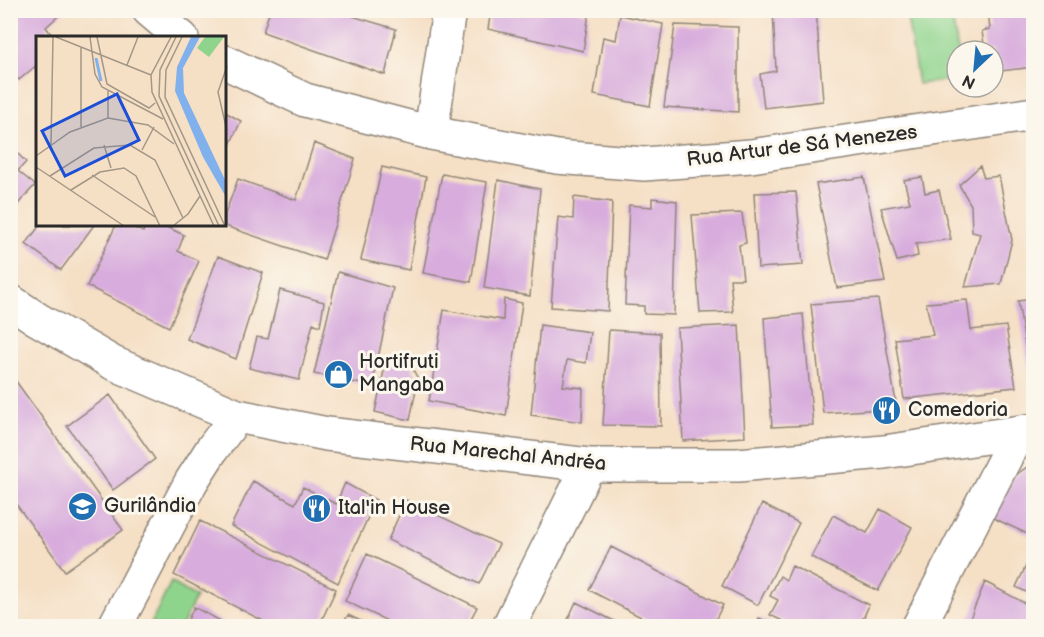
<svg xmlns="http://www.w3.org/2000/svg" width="1044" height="637" font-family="'Balsamiq Sans',sans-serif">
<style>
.green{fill:#8fd48d;stroke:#5d805c;stroke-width:1.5}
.building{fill:#d8addd}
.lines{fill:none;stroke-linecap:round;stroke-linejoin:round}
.street-casing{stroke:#908578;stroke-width:36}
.street{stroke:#fff;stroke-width:33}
.labels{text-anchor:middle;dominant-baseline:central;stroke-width:6;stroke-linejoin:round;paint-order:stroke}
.street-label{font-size:20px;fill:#2b2b2b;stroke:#fbf7ec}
.poi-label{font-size:20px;fill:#2b2b2b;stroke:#fbf7ec;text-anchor:start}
.inset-river{fill:none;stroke:#81b1ec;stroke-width:3}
.inset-road{fill:none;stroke:#a49787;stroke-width:1.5}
.view{fill:#1d4ed8;fill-opacity:0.15;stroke:#1d4ed8;stroke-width:3}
.inset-edge{fill:none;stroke:#2b2b2b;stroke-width:3}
</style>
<rect width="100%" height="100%" fill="#fbf7ec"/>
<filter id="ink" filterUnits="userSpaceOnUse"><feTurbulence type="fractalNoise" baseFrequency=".0167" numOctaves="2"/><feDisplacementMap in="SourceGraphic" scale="12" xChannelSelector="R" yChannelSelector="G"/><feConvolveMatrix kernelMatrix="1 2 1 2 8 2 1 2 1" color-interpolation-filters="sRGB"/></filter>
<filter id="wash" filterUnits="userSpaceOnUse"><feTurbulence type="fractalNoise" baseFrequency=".008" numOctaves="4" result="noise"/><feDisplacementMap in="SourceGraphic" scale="24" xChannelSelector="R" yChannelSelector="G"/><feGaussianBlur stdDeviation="1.35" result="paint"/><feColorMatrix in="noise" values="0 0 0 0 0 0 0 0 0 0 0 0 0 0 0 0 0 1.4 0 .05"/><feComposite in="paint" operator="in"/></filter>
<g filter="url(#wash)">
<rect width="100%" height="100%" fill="#f5dfc5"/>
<path class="green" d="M906,11h45l7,40 -1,28 -39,5z
M171,582l25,15 -14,29h-32z"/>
<g id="blocks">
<path class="building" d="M10,10h55l-19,17 8,11h-16v26l-19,16 -9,-11z
M270,10h83l-1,6 44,13 -11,46 -122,-43z
M491,10h84l14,4 -6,37 -95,-22z
M773,10h43l7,91 -59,7 -4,-34 16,-3z
M988,10h46v57l-41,5v-21h-8l-3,-20 8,-2z
M620,15l43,9 -13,82 -56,-11 9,-58 13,3z
M675,25l63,2v85l-74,-5z
M225,112l16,9 -16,34z
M314,143l41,16 -31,101 -99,-34v-12l13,-35 58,21z
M10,146l16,16 -8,9 17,14 -25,28z
M980,166l4,12 15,-2 13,64 -11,44 -36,3 15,-53 -8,-2 -1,-27 -12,-20z
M382,167l44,10 -17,93 -48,-10z
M442,174l45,8 -16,100 -48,-9z
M864,177l21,105 -48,6 -21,-104z
M922,177l3,16 14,-3 12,49 -35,5 2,12 -21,5 -16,-53 29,-5 -6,-23z
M498,180l42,9 -10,107 -46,-8z
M796,192l7,73 -45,3 -4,-75z
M574,197l38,5 -4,109 -57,-4 7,-90 15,2z
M652,198l25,3 -3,114 -30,-1v-8l-19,-1 4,-100 23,2z
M742,213l4,30 -7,2 4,34h-13l3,33 -33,1 -8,-98z
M40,225h54l-33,45 -35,-26z
M116,225h12l15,7 3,-7h16l22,10 -6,16 21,10 -30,66 -82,-41z
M218,256l45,17 -27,86 -49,-20z
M338,272l55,16 -21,98 -58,-12z
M280,290l44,12 -4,24 -7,-3 -14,57 -50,-12 8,-31 11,2z
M504,299l18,4 -16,113 -77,-15 15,-91 59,10z
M878,299l19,109 -74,5 -12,-109z
M1034,299v78h-4l-12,-76z
M967,300l4,30 35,-4 10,61 -112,12 -9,-60 38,-4 -7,-32z
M803,314l10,111 -41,2 -8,-109z
M540,325l50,7 -4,31 -19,-3 -4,26 20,2 -1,34 -51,-7z
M739,325l6,112 -62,4 -6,-113z
M609,330l51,3 1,93 -58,-1z
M387,357l23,7 8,15 -8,41 -35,-8z
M10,373l113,157 -58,41 -55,-75z
M110,395l45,64 -42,31 -46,-64z
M1034,462v75l-41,-19 20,-41z
M253,481l42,23 8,-17 33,17 9,-21 31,17 -38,83 -107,-57z
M406,500l93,44 -20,40 -91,-44z
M762,504l37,19 -41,82 -36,-19z
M880,509l32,18 -34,64 -67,-34 22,-42 34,18z
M200,521l136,68 -17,37h-46l-99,-51z
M611,547l112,58 -11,21h-54l-69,-36z
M1034,549v47l-18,-9z
M367,554l110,53 -10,19h-69l-53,-25z
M792,566l77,39 -6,14 8,4 -1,3h-77l-23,-11 8,-15 -8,-4 10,-20 6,4z
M985,582l49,26v18h-59l-7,-3z
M576,602l48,24h-59z
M194,607l36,19h-45z
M348,615l23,11h-29z
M759,618l17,8h-21z"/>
</g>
</g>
<g filter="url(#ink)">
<use href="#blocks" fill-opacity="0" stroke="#908578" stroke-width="1.5"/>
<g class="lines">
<defs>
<path id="street" d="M149,10l33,28
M225,62l80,38 126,33 126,24 87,7 107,-8 283,-42
M431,133l18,-123
M10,301l27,18 76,44 124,53 90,18 262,31h149l146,-13 150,-22
M115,626l76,-144 21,-33 25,-33
M509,626l80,-161
M919,626l99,-193"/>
</defs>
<use href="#street" class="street-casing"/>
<use href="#street" class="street"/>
</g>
</g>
<defs>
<symbol id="shop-disc" viewBox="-11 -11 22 22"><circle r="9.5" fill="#1f6fb2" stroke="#fbf7ec"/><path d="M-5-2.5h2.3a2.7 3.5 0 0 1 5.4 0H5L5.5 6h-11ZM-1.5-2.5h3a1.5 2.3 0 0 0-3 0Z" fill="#fff"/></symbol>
<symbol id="restaurant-disc" viewBox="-11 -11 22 22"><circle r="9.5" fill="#1f6fb2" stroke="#fbf7ec"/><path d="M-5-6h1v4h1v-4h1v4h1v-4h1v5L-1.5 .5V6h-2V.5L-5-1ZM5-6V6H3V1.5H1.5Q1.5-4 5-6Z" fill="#fff"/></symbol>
<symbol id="school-disc" viewBox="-11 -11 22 22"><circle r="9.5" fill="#1f6fb2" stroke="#fbf7ec"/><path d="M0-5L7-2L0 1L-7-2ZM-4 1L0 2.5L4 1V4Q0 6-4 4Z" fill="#fff"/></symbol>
</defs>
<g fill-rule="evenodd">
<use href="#shop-disc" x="322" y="358" width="33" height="33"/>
<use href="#restaurant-disc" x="870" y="394" width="33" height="33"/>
<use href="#school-disc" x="66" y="490" width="33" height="33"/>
<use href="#restaurant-disc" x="300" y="492" width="33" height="33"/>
</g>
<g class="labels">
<g class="street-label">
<text transform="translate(802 146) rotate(-7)">Rua Artur de Sá Menezes</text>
<text transform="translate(508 454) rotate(6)">Rua Marechal Andréa</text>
</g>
<g class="poi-label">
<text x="359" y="362">Hortifruti<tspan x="359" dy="23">Mangaba</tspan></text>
<text x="908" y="410">Comedoria</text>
<text x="104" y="506">Gurilândia</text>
<text x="338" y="508">Ital'in House</text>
</g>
</g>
<g transform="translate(36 36)">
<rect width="190" height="190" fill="#f5dfc5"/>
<path d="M169,1h19l-15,20 -12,-9z" fill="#8fd48d"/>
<path d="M155,1h9l-17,31 1,25 42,89v15l-23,-40 -28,-66 2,-24z" fill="#81b1ec"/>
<path class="inset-river" d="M60,22l5,23"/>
<path class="inset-road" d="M20,1l95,38M54,1l5,37 7,13 61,32M61,1l10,47 42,24 6,-5M135,1l-20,38 1,17 62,134M140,1l-16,33 -1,26 60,130M146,1l-16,33 -1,27 60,129M91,29l11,-28M191,30l-9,26 9,39M72,82v-27M45,91v-80M15,108l2,-107M68,109l7,23M106,114l12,-23M0,120l34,-24 38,-14 40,7 26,19M0,131l88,59M56,139l63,42M14,140l44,-28 36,-3 25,15 28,58M35,154l29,-18 24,-4 12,8 24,50M137,190l15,-12 12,-18"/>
<path class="view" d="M81,58l22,46 -74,36 -23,-45z"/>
<rect width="190" height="190" class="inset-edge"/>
</g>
<rect width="1044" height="637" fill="none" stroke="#fbf7ec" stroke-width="36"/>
<g transform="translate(975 69) rotate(206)"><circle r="28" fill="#fbf7ec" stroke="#a8a59f" stroke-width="1.5"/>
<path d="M0-4.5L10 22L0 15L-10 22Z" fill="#1f6fb2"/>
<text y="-9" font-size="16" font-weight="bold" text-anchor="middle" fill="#2b2b2b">N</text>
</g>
</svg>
